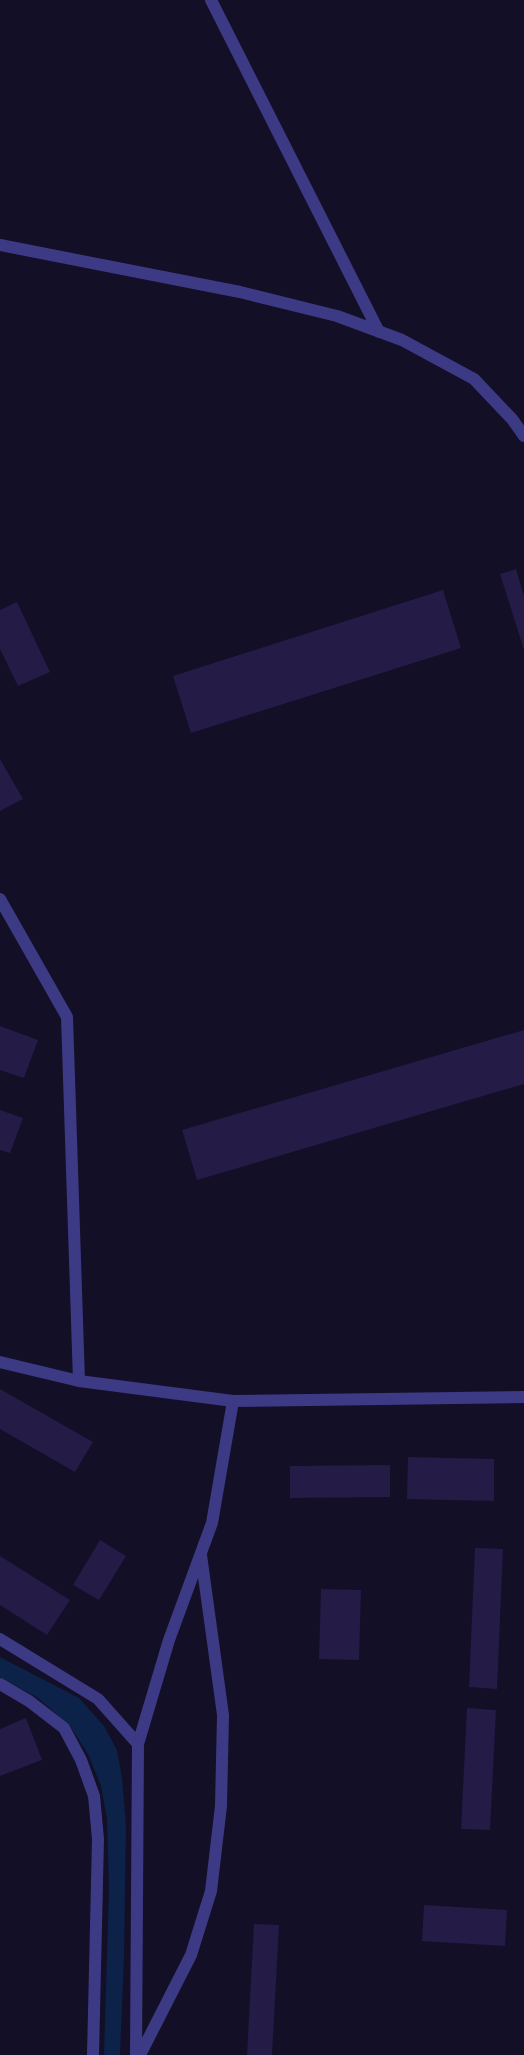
<svg xmlns="http://www.w3.org/2000/svg" width="524" height="2055" font-family="'Roboto Condensed',sans-serif">
<style>
.water{fill:#0c2248}
.building{fill:#241b47}
.lines{fill:none;stroke-linecap:round;stroke-linejoin:round}
.street{stroke:#3d3a85;stroke-width:12}
</style>
<rect width="100%" height="100%" fill="#130f26"/>
<path class="water" d="M0,1657l79,41 25,28 13,24 5,28 4,47 -2,132 -4,98h-16l5,-167 -2,-69 -6,-33 -13,-32 -18,-28 -32,-28 -38,-21z"/>
<path class="building" d="M516,569l8,27v54l-24,-76z
M443,590l18,58 -270,85 -18,-57z
M17,602l33,70 -32,14 -18,-37v-39z
M0,759l23,40 -23,12z
M0,1026l38,14 -14,38 -24,-8z
M524,1030v54l-327,96 -15,-50z
M0,1110l23,8 -13,35 -10,-3z
M0,1389l93,53 -18,30 -75,-43z
M408,1457l86,2v42l-87,-2z
M390,1465v32l-100,1v-32z
M100,1540l26,16 -27,44 -26,-15z
M475,1548l28,1 -6,140 -28,-2z
M0,1556l70,44 -23,35 -47,-30z
M321,1589l40,1 -2,70 -40,-1z
M467,1708l29,2 -6,120 -29,-1z
M26,1718l16,42 -42,16v-47z
M424,1905l83,5 -2,36 -83,-5z
M254,1924l25,1 -7,130h-25z"/>
<g class="lines">
<path class="street" d="M211,0l168,332
M0,245l240,47 97,24 65,24 72,39 38,40 12,17
M0,899l67,118 12,364
M0,1362l79,19 154,20
M0,1639l98,60 40,45
M0,1684l29,17 35,27 17,32 13,36 4,43 -5,216
M136,2055l2,-311 31,-104 43,-117 21,-122 291,-4
M140,2055l51,-100 20,-64 10,-85 2,-91 -22,-160"/>
</g>
</svg>
